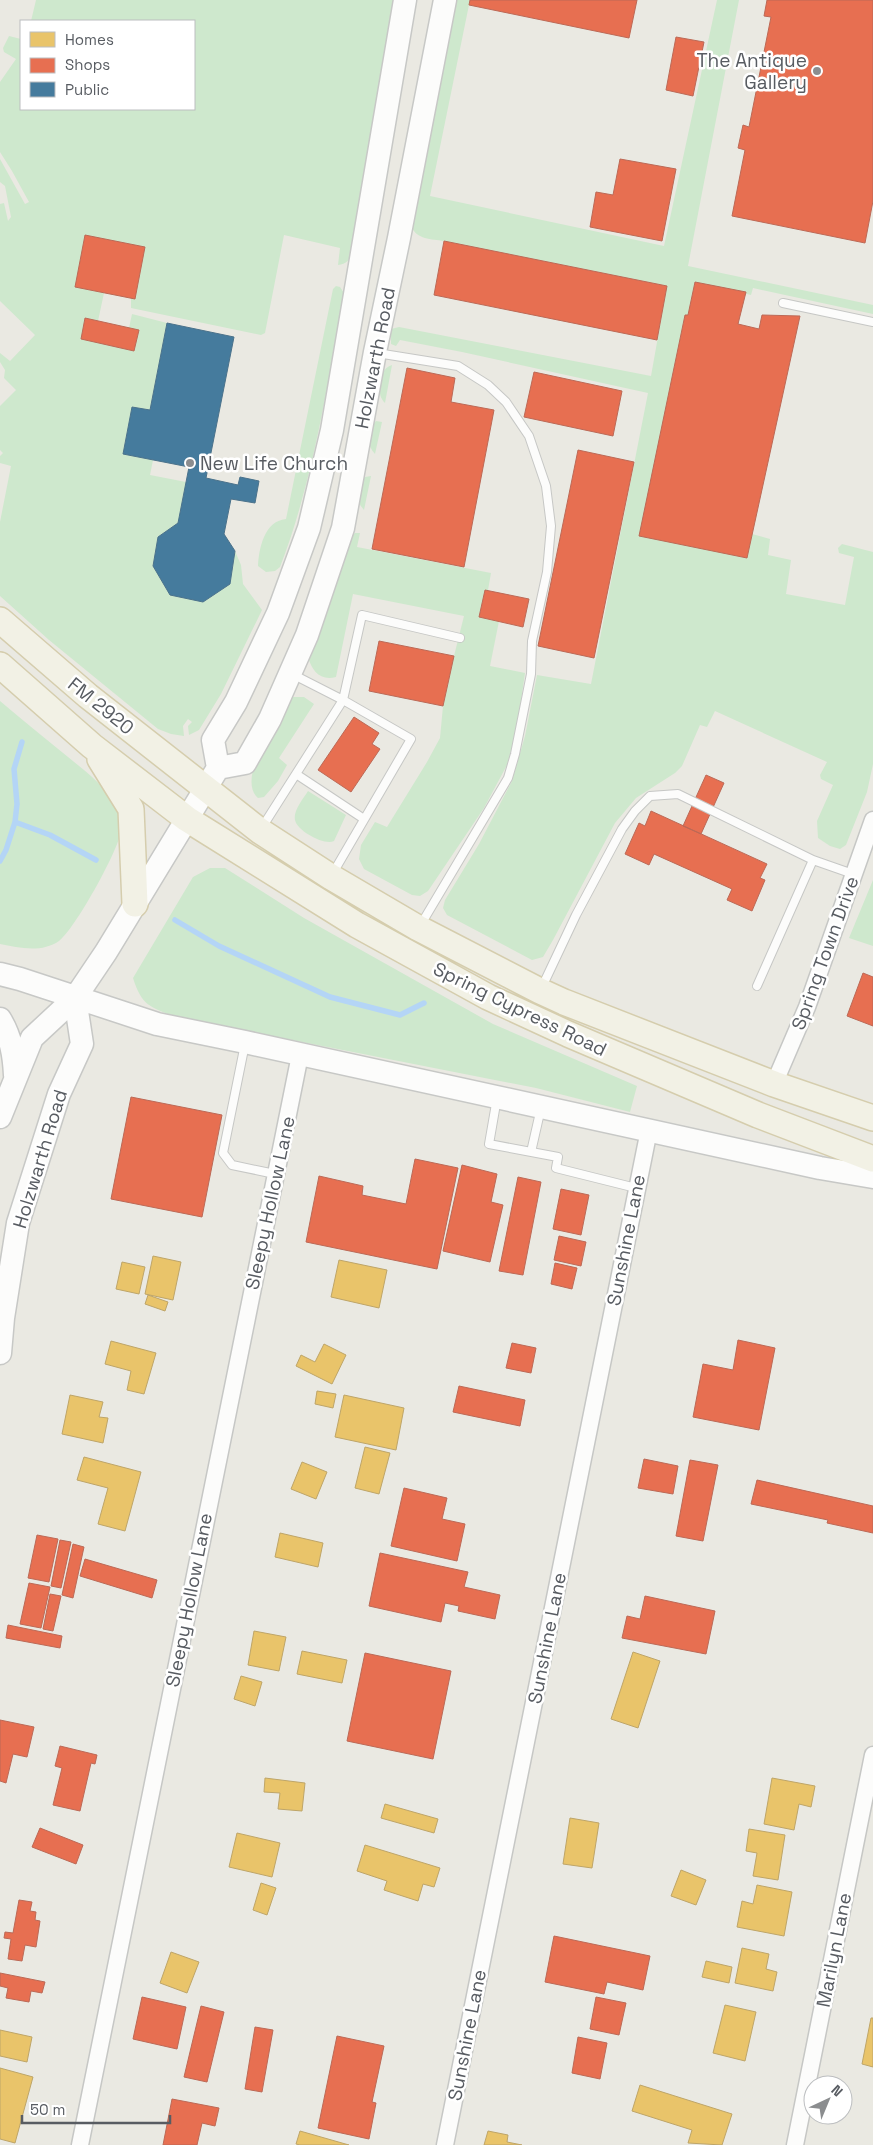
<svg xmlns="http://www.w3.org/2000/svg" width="873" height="2145" font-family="'Space Grotesk',sans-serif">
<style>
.green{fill:#cee8cd}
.homes{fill:#e9c46a;stroke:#bea568}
.shops{fill:#e76f51;stroke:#bc6956}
.public{fill:#457b9d;stroke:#4b728b}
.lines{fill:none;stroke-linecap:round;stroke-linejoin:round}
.stream{stroke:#b4d5f6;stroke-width:5.5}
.lane-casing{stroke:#c6c7c5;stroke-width:10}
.street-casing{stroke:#c6c7c5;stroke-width:19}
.secondary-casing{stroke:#c7c8c6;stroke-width:25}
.primary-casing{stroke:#d5cdad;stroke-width:28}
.lane{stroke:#fcfcfb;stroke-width:8}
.street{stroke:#fcfcfb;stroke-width:16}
.secondary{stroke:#fcfcfb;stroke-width:22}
.primary{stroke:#f2f1e5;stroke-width:25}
.poi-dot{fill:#8b8d8f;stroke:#fff;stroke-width:2}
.labels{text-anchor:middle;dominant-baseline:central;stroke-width:5;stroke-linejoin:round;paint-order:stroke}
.poi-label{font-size:19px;fill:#585c62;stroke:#fff;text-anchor:end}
.street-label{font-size:19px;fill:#585c62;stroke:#fff}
</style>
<rect width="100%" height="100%" fill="#eae9e2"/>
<path class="green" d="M36,0h359l-42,253c-4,7 -6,11 -15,12l2,-17 -56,-13 -19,98 -4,2 -130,-27v-10l4,1 -60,-12 29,6 -6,28 -13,-3 -4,21 53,12 5,-21 -10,-2 3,-14 35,9 -17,87 -18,-3 -9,46 30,7 -3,15 36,7 -8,41 -20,14 -5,29 17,28 33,8 27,-18 5,-33 6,14 2,19 19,26 -41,84 -22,36 -10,5 -1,-9 4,-4 -4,-3 -5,7 1,10 -13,-2 -13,-5 -109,-89 -49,-44v-74l11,-56 -11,-3v-7l3,-3 -3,-3v-44l16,-16 -12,-12 1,-8 -5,-8v-9l10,8 25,-26 -35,-34v-97l4,-1 4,18 3,-4 -6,-31 -5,-4v-23l25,45 4,-2 -17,-31 -12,-19v-70l16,-23 -12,-7 -1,-4 6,-12 12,3v70h173v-88h-163z
M456,0h14l-40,196 234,50 53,-246h22l-51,266 185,39v9l-120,-26 -2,7 -56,-13 -7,33h-3l-45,220 106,23 6,-24 18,5 -2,16 23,5 -5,34 59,11 9,-48 -15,-4 -1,-5 4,-4 31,8v212l-6,28 -21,53 -6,4 -10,-3 -12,-8 -1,-17 16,-36 -12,-6 -1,-4 7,-13 -112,-51 -8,16 -7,-2 -18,41 -7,7 -39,25 -21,25 -62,117 -10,17 -11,3 -85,-45 -4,-7 2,-8 34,-56 33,-63 13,-45 12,-61 54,9 57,-291 -186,-41 -62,-12 -4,6 -5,-2v-15l8,-2 252,49 16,-90 -223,-45c-13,-2 -27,-1 -33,-15z
M336,286l4,1 4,6c-16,90 -31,189 -64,274l-5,4 -9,1 -8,-6c1,-17 6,-45 28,-47l47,-230z
M392,365l-7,38c-10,-9 -7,-34 7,-38z
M376,421l6,1 -7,32c-9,-9 -8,-24 1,-33z
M371,476l-7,34 -7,-9 4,-19 4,-5z
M355,533h5l-3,14 134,26 -3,17h-3l-6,27 20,4 -9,45 35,7 -8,56 -10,36 -23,43 -56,83 -8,5 -8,-1 -48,-26 -5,-10 2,-14 14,-23 12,5 40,-65 13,-24 3,-32 11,-50 10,-40 -111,-22 -17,83c-16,4 -24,-6 -28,-20l42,-119z
M293,697h11l10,7 -35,54 8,7 -9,16 -14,16 -6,1c-22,-19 18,-77 29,-95z
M0,701c22,19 45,37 68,56 17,14 37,28 47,49 5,9 6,19 5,29 -4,19 -45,94 -61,106 -17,12 -40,7 -59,3z
M308,791l38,24 -12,26c-9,5 -37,-10 -39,-21 -2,-9 8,-21 13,-29z
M210,868h15l79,50 189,106 144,62 -7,26 -94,-24 -361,-71c-26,-11 -33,-11 -42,-39l60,-101z
M873,880v66l-24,-8z"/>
<path class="homes" d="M153,1256l28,6 -8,38 -28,-6z
M339,1260l48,10 -8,38 -48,-11z
M122,1262l23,5 -6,27 -23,-5z
M148,1295l20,7 -3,9 -20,-7z
M111,1341l45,12 -12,41 -17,-4 4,-19 -26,-7z
M324,1344l22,11 -14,29 -36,-18 5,-11 14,7z
M317,1391l19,3 -3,14 -18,-4z
M70,1395l33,7 -4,15 9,1 -5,25 -41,-9z
M344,1395l60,13 -8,42 -61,-13z
M365,1447l25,6 -11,41 -24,-6z
M84,1457l57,15 -16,59 -27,-7 10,-36 -31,-8z
M302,1462l25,10 -11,27 -25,-10z
M280,1533l43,10 -5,24 -43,-10z
M254,1631l32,6 -7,34 -31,-6z
M302,1651l45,9 -5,23 -45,-9z
M633,1652l27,9 -22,67 -27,-9z
M241,1676l21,6 -7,24 -21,-7z
M265,1778l40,5 -3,28 -24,-2 2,-16 -16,-1z
M772,1778l43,8 -4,21 -12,-3 -5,26 -30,-6z
M385,1804l53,15 -4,14 -53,-15z
M570,1818l29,5 -7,45 -29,-4z
M749,1829l36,6 -7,45 -25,-4 4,-23 -11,-2z
M237,1833l43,10 -8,34 -43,-10z
M365,1845l75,23 -6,19 -11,-3 -5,17 -34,-11 3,-9 -30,-10z
M681,1870l25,10 -10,25 -25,-9z
M261,1883l15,5 -9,27 -14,-5z
M757,1885l35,7 -8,44 -47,-9 5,-26 11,3z
M742,1948l27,6 -3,15 11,3 -4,19 -38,-8z
M171,1952l28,10 -12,31 -27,-10z
M706,1961l26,6 -3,16 -27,-6z
M725,2005l31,7 -11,49 -32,-8z
M871,2018h2v49l-11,-3z
M0,2030l32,7 -5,25 -27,-6z
M0,2068l33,9 -18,66 -15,-4z
M640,2085l92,29 -10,31 -34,-2 4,-13 -60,-19z
M300,2131l49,14h-49l-4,-1z
M488,2131l20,4 -1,7 15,3h-38z"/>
<path class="shops" d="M470,0h167l-8,38 -160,-33z
M767,0h106v201l-8,42 -133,-27 13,-66 -7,-2 5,-23 6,2 22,-110 -7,-1z
M676,37l28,5 -11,54 -27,-6z
M620,159l56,10 -14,72 -72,-14 6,-35 17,3z
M85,235l60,12 -10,52 -60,-12z
M444,241l223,45 -10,54 -223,-45z
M695,282l51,10 -8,32 21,5 3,-14 38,1 -53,242 -108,-22 46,-221h3z
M85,318l54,12 -5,21 -53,-12z
M407,368l48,10 -4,24 43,8 -30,157 -92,-18z
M534,372l88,19 -9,45 -89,-19z
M578,450l56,12 -40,196 -56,-12z
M485,590l44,9 -6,28 -44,-10z
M379,641l75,15 -11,50 -74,-15z
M354,717l25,16 -7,11 8,5 -29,43 -33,-22z
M706,775l18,8 -23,51 -18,-8z
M651,811l116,53 -7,14 5,2 -13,31 -25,-11 5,-11 -78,-35 -5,11 -24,-11 14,-31 6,3z
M863,973l10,4v49l-26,-10z
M131,1097l91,18 -20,102 -91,-18z
M415,1159l43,9 -21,101 -131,-27 13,-66 44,10 -1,9 44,9z
M462,1165l35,9 -6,28 12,3 -13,57 -47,-11z
M518,1177l23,5 -18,93 -24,-4z
M561,1189l28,6 -8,40 -28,-6z
M559,1236l27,6 -5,24 -27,-6z
M555,1263l22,5 -5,21 -21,-5z
M738,1340l37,8 -16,82 -66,-13 10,-53 30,6z
M512,1343l24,5 -5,25 -25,-5z
M459,1386l66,14 -5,26 -67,-14z
M644,1459l34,7 -5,28 -35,-6z
M690,1460l28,5 -15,76 -27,-5z
M757,1480l116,26v27l-46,-10 1,-3 -77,-16z
M404,1488l43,10 -5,21 23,5 -8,37 -66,-15z
M37,1535l21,4 -9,43 -21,-4z
M60,1540l11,2 -10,46 -10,-2z
M73,1544l11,3 -11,51 -11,-3z
M380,1553l88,19 -4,15 36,8 -5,24 -37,-8 1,-5 -14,-3 -4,19 -72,-16z
M85,1559l72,21 -5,18 -72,-22z
M29,1583l21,4 -9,41 -21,-4z
M50,1594l11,2 -8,35 -10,-2z
M645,1596l70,15 -9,43 -84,-16 5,-22 13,3z
M8,1625l54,11 -2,12 -54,-10z
M365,1653l86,18 -18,88 -86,-18z
M0,1720l34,7 -7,30 -14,-3 -7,29 -6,-2z
M60,1746l37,9 -2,9 -4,-1 -11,48 -27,-6 9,-37 -7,-2z
M40,1828l43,17 -7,19 -44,-17z
M19,1900l13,2 -2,9 6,1 -1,8 5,1 -4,26 -11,-2 -3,16 -14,-2 3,-20 -7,-1 1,-6 8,1z
M554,1936l96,20 -7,34 -36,-8 -3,12 -59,-12z
M0,1973l45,9 -3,11 -11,-2 -2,11 -23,-4 2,-10 -8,-2z
M142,1997l44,10 -9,42 -44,-10z
M596,1997l30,6 -7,32 -29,-6z
M201,2006l23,6 -17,70 -23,-5z
M255,2027l18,3 -11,62 -17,-3z
M337,2036l47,10 -12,56 4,1 -7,36 -51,-11z
M578,2037l29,6 -7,36 -28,-6z
M172,2099l47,9 -4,18 -13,-3 -5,22h-34z"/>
<path class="public" d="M167,323l67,14 -28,141 32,7 2,-8 19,4 -4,22 -24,-4 -7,35 11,17 -5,33 -27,18 -33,-7 -17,-29 5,-29 20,-14 11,-56 -66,-13 9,-47 18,3z"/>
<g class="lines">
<path class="stream" d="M15,822l35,13 46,25
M0,861l6,-11 9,-28 2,-18 -3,-35 8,-27
M175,920l44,26 111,51 70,18 24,-12"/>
<defs>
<path id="lane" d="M783,303l90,19
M377,353l81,13 30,19 18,17 23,34 17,50 5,40 -4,46 -15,69 -1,33 -16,80 -7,24 -88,148
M292,674l51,26 19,-85 98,23
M296,774l68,45
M261,829l82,-129 68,39 -78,134
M757,986l56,-126
M542,987l34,-72 46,-86 13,-18 15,-15 28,-2 135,66 40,14
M245,1044l-22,109 9,12 43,9
M497,1098l-8,46 69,13 -2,11 80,20
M531,1152l10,-44"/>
<path id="street" d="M774,1084l33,-77 66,-187
M80,2145l220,-1090
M445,2145l204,-1015
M795,2145l78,-390"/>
<path id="secondary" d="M218,768l27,-5 25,-44 37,-84 36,-107 32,-176 24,-114 46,-238
M0,974l20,5 137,45 88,18 575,126 53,9
M0,1019c11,18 14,36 15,56
M0,1117l32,-79 43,-40 31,-46 112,-184 -5,-28 23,-38 42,-89 31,-85 23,-98 73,-430
M0,1353l3,-35 15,-95 41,-129 23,-50 -7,-46"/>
<path id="primary" d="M0,620l88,76 172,135 71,46 87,51 122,63 24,11 210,82 99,34
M0,665l92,81 95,73 170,106 131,72 80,37 190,81 115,44
M100,759l31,50 4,95"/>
</defs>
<use href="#lane" class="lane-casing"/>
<use href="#street" class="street-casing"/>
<use href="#secondary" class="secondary-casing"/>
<use href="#primary" class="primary-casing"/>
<use href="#lane" class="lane"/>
<use href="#street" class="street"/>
<use href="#secondary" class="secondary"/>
<use href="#primary" class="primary"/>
</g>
<g class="poi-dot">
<circle cx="817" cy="71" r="5"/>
<circle cx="190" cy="463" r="5"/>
</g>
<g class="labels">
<g class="poi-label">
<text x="807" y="60">The Antique<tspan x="807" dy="22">Gallery</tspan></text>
<text x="200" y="463" text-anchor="start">New Life Church</text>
</g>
<g class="street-label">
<text transform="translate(375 358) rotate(-79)">Holzwarth Road</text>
<text transform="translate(101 706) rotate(39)">FM 2920</text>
<text transform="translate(825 953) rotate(-70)">Spring Town Drive</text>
<text transform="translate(520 1009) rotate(26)">Spring Cypress Road</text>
<text transform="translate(40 1159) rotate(-73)">Holzwarth Road</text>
<text transform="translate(270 1203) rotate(-78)">Sleepy Hollow Lane</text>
<text transform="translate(626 1240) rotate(-79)">Sunshine Lane</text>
<text transform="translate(189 1600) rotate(-79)">Sleepy Hollow Lane</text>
<text transform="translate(547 1638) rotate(-79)">Sunshine Lane</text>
<text transform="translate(834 1950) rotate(-79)">Marilyn Lane</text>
<text transform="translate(467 2035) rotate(-79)">Sunshine Lane</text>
</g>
</g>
<rect x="20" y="20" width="175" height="90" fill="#ffffff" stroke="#bcbec0"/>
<rect x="30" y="32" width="25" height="15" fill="#e9c46a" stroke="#bcbec0"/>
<text x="65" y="45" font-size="15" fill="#585c62">Homes</text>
<rect x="30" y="58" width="25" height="15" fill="#e76f51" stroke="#bcbec0"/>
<text x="65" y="70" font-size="15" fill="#585c62">Shops</text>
<rect x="30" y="82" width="25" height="15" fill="#457b9d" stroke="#bcbec0"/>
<text x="65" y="95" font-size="15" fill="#585c62">Public</text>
<g transform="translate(828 2100) rotate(44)"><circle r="24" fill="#ffffff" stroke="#bcbec0"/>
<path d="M0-4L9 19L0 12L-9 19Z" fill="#8b8d8f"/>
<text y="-8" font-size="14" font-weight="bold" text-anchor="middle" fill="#585c62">N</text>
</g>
<path d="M22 2115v8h148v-8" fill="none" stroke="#585c62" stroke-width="2.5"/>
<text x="30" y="2115" font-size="15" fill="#585c62" stroke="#ffffff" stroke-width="4" paint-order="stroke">50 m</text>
</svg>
